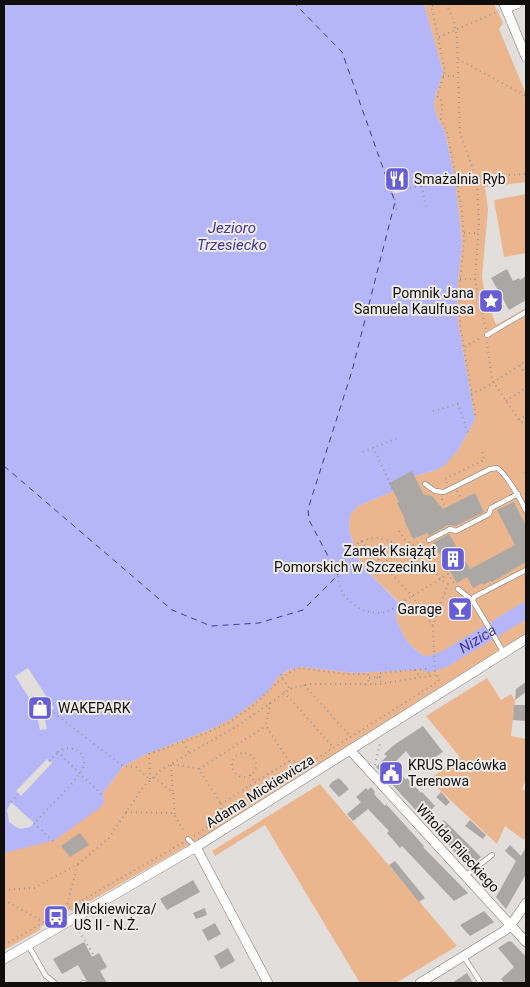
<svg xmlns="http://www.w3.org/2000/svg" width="530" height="987" font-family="Roboto,sans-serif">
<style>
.green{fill:#ebb68e}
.water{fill:#b4b6f8}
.pier{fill:#e2dedb}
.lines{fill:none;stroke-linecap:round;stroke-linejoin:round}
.river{stroke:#b4b6f8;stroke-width:16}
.ferry{stroke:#433996;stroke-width:1;stroke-dasharray:6 5;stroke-linecap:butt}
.building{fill:#aba7a4}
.lane-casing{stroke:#7c7876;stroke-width:5.5}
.street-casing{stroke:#7c7876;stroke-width:10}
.path{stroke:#9a9795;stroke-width:2;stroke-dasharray:1 4;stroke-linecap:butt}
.lane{stroke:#fff;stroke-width:4.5}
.street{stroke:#fff;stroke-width:9}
.labels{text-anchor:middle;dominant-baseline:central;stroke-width:4;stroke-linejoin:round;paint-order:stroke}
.poi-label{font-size:14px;fill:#0f0e0d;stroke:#efebe9;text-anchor:start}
.street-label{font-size:14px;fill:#0f0e0d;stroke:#efebe9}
.water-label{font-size:15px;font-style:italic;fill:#433996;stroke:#efebe9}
</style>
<rect width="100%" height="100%" fill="#e2dedb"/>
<path class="green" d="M424,4h70l9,19 -4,6 27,65v88l-41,5 3,22 -6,68 3,18 11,30 30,-17v325l-318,201 -135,77 -4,-1 -28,16 -1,4 -36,20v-97l23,-7 77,-44 -1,-9 20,-27 23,-12 65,-25 63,-48c8,-9 17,-13 28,-14l54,6 72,-5v-10c-20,-11 -25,-21 -33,-43l6,-6 -2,-7 -28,-27 -13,-17 -9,-29 1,-14 8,-9 43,-18 14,-12 21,-6 22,-20 17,-30 -17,-98 -1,-31 5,-48 -7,-63 -10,-48 -7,-13 -4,-13 1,-9 8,-25z
M526,194v59l-22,4 -10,-57z
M487,678l14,22 10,-6 4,6 -4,36 15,3v40l-4,10 4,2v44l-2,5 -19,-14 -8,18 -68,-64 30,-24 -33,-40z
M320,784l137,162 -61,37h-36l-95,-158 -50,31 -3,-5z"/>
<path class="water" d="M4,4h420l19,68 -8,25 -1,9 4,13 7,13 10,48 7,63 -5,48 1,31 17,98 -17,30 -14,16 -8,4 -21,6 -14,12 -43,18 -8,9 -1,14 9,30 13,16 30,30v4l-6,6c8,22 13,32 33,43v11l-72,4 -54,-6 -14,3 -11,8 -8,12 -13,11 -25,18 -20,10 -65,25 -23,12 -20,27 1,9 -3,5 -46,33 -51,13z"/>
<path class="pier" d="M397,170l6,2 3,2v8l-2,3 2,6 -13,3 -4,-17 3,-5z
M28,668l26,40 -10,7 3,14 -7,1 -3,-14h-3l-3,-15 -16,-25z
M47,759l5,4 -31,33 -5,-5z
M11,802l23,21 -4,4 -9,2 -5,-2 -7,-5 -2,-12z"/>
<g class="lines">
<path class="river" id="s1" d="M428,664l15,-4 83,-50"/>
<path class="ferry" d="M4,466l168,144 39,16 48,-3 44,-13 35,-35 -29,-55 -1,-11 44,-138 43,-169 -53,-150 -47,-48"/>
</g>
<path class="building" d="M507,269l6,12 6,-3 1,2 6,-4v24l-17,10 -18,-32z
M412,471l11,23 9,2 11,13 32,-16 9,19 -29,14 -7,-1 -19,11 -2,-3 -14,6 -9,-19 1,-1 -8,-16 2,-1 -10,-19z
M514,502l12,24v36l-34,20 -1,-1 -8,4 -1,-2 -9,5 -6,-11 -10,6 -24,-40 16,-9 21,35 45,-24 -18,-35z
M465,601l4,8 -13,8 -5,-7z
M526,682v10l-11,8 1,-11z
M514,705h12v16l-13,-1z
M423,726l20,26 -21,13 -7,-2 -9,-12 -12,12 2,3 -1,1 11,13 1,-2 14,15 1,-1 13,14 -12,12 -47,-51 11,-11 -3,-2 10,-9z
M339,778l10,11 -10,8 -10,-11 3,-4z
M371,787l4,5 -1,2 11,12 1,-2 38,42 -1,1 45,46 -14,8 -52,-55 -2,2 -13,-15 2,-2 -21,-22 -15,12 -6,-7 14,-12 -5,-5 10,-9 2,2z
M441,792l9,10 -4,4 -10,-9z
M444,820l37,37 -12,11 -35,-39z
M470,820l16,15 -3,4 -18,-13z
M80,833l9,12 -19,12 -9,-11z
M510,845l11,11 5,-9v27l-20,35 -10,-12 20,-36 -11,-10z
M395,861l30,37 -6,4 -30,-37z
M193,880l7,12 -33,18 -7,-11z
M205,908l2,7 -11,4 -3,-6z
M484,911l10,11 -24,14 -10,-11z
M215,923l6,11 -13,7 -6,-11z
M509,941l3,1 14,15v26h-22l-3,-4 13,-12 -16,-19z
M84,942l8,15 7,-4 8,14 -7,4 7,12h-19l-10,-18 -16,9 -9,-15z
M228,948l7,13 -14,8 -7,-13z
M467,973l6,10h-21z"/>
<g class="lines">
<defs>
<path id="lane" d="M487,335l39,-23
M425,484l10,7 9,1 46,-23 7,-1c10,7 24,32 29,43
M429,540l21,-11 6,2 33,-17 2,-6 27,-14
M458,589l15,12
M504,653l-31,-52 1,-4 52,-27
M188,839l8,8
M465,876l27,-21
M28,945l18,31 9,7
M464,957l17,26
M83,983h1"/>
<path id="street" d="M504,4l22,53
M506,8l11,-4
M350,750l176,192
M196,847l72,136
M4,959l192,-112 330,-208
M420,983l84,-52 7,-6 15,-22"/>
</defs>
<use href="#lane" class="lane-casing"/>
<use href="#street" class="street-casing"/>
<path class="path" d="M431,4l14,67 -8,25 5,5v11l-2,6 7,13 15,80 2,29 -5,52 1,33 16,94
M446,4l8,17 3,17 3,95 16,44 1,9 2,36 -4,57 11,51
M432,6l6,-2
M439,37l60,-26
M458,59l68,37
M443,76h15
M422,186l4,23
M405,189l71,-12 50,-3
M394,194l3,19
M464,233h15
M460,279h15
M487,342l5,38 27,40 7,5
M465,347l17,-10
M520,365l6,10
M526,381v6
M471,394l17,-8 38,-25
M506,401l20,-13
M433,411l25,-7 10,29
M519,420l7,-5
M373,447l21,45
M363,452l37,-15
M525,472l1,2
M447,483l-2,-4 39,-19 -2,-9
M457,491l5,9
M442,499l4,9
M399,531l6,9 8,5 9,-3
M361,541l51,55 21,30
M404,551c-40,-41 -94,26 -48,55 8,6 19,8 29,6 9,-3 16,-9 24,-14 13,-8 26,-16 39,-24l6,9
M382,563l33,-17
M414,670l7,7
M281,674l1,4 8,11
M377,677l6,7
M304,685l47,52
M365,685l6,-7
M284,692l50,56
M270,703l-4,23 23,35 20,1
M50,710l73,56 13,1 13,12
M184,742l5,11
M232 765a12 12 0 1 1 24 0a12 12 0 1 1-24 0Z
M49,761l9,-9
M173,764l26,5 22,35
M171,765l2,28
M375,765l5,-22
M199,769l67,-43
M250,775l5,7
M154,777l19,16 2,23
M150,779l-1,-25 57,-21 24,-11 25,-18 27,-26 11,-8 7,-2 46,6h22v4l12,-1v-4l46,-4 5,8
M11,802l7,-8
M126,812l46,1 3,3 10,17
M222,819l-1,-15 68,-43
M194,836l245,-155 -4,-10 -2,-45 15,-42 -8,-5 -11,-20 8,-5 -5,-8
M53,841l-19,-18c9,-10 49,-47 50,-58 2,-16 -16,-21 -26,-13l46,45
M4,890l30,-2 44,-24 31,-26 34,-51 19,-18 77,-44 51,-36 20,-5h70l55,-9
M4,900l40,22
M66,909l12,-45
M77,927l17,29
M4,945l180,-103"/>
<use href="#lane" class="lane"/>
<use href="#street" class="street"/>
</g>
<defs>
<symbol id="restaurant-square" viewBox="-11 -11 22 22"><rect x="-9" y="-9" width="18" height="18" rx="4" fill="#675ed7" stroke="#efebe9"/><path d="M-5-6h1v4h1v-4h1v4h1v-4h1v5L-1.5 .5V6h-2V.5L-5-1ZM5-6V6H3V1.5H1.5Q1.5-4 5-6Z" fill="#fff"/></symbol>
<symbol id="sight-square" viewBox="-11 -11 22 22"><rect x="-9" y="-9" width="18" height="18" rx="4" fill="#675ed7" stroke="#efebe9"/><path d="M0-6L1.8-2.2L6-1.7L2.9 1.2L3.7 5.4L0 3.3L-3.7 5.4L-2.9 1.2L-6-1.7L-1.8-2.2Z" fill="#fff"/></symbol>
<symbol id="building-square" viewBox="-11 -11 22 22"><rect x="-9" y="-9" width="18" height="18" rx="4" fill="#675ed7" stroke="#efebe9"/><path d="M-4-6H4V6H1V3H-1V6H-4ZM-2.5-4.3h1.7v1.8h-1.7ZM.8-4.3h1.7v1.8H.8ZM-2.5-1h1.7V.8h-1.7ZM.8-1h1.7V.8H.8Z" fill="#fff"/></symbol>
<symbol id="bar-square" viewBox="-11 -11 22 22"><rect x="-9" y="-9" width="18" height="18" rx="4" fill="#675ed7" stroke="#efebe9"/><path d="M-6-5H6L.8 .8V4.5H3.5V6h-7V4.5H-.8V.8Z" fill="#fff"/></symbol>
<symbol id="shop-square" viewBox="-11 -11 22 22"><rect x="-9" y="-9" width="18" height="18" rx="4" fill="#675ed7" stroke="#efebe9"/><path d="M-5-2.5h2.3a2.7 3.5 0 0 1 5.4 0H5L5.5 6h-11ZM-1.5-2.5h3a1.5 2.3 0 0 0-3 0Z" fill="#fff"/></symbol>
<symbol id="civic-square" viewBox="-11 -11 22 22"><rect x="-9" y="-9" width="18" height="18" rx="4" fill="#675ed7" stroke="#efebe9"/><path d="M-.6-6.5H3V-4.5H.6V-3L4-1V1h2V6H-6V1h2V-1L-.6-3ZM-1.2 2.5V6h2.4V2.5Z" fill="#fff"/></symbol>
<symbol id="bus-square" viewBox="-11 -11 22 22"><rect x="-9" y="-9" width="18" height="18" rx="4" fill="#675ed7" stroke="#efebe9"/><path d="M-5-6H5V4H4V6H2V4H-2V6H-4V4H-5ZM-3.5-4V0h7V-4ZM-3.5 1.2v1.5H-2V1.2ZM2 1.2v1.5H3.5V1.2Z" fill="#fff"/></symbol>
</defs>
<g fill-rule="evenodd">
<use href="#restaurant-square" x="383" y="165" width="28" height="28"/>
<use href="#sight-square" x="477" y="287" width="28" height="28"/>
<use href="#building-square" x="439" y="545" width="28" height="28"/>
<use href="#bar-square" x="446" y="595" width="28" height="28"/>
<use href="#shop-square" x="26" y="694" width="28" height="28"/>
<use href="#civic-square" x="377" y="759" width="28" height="28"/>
<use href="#bus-square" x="42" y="903" width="28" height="28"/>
</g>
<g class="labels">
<g class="poi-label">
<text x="414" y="179">Smażalnia Ryb</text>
<text x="474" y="293" text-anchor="end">Pomnik Jana<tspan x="474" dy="16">Samuela Kaulfussa</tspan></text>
<text x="436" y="551" text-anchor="end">Zamek Książąt<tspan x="436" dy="16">Pomorskich w Szczecinku</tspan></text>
<text x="442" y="609" text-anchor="end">Garage</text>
<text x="58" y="708">WAKEPARK</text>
<text x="408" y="765">KRUS Placówka<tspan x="408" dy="16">Terenowa</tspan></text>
<text x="74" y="909">Mickiewicza/<tspan x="74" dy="16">US II - N.Ż.</tspan></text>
</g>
<g class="street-label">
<text transform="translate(260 791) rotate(-32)">Adama Mickiewicza</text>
<text transform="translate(458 848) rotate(47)">Witolda Pileckiego</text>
</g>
<g class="water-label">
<text x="232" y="228">Jezioro<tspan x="232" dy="17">Trzesiecko</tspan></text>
<text stroke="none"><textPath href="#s1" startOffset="56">Nizica</textPath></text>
</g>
</g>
<rect width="530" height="987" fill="none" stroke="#0f0e0d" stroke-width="10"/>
</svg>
